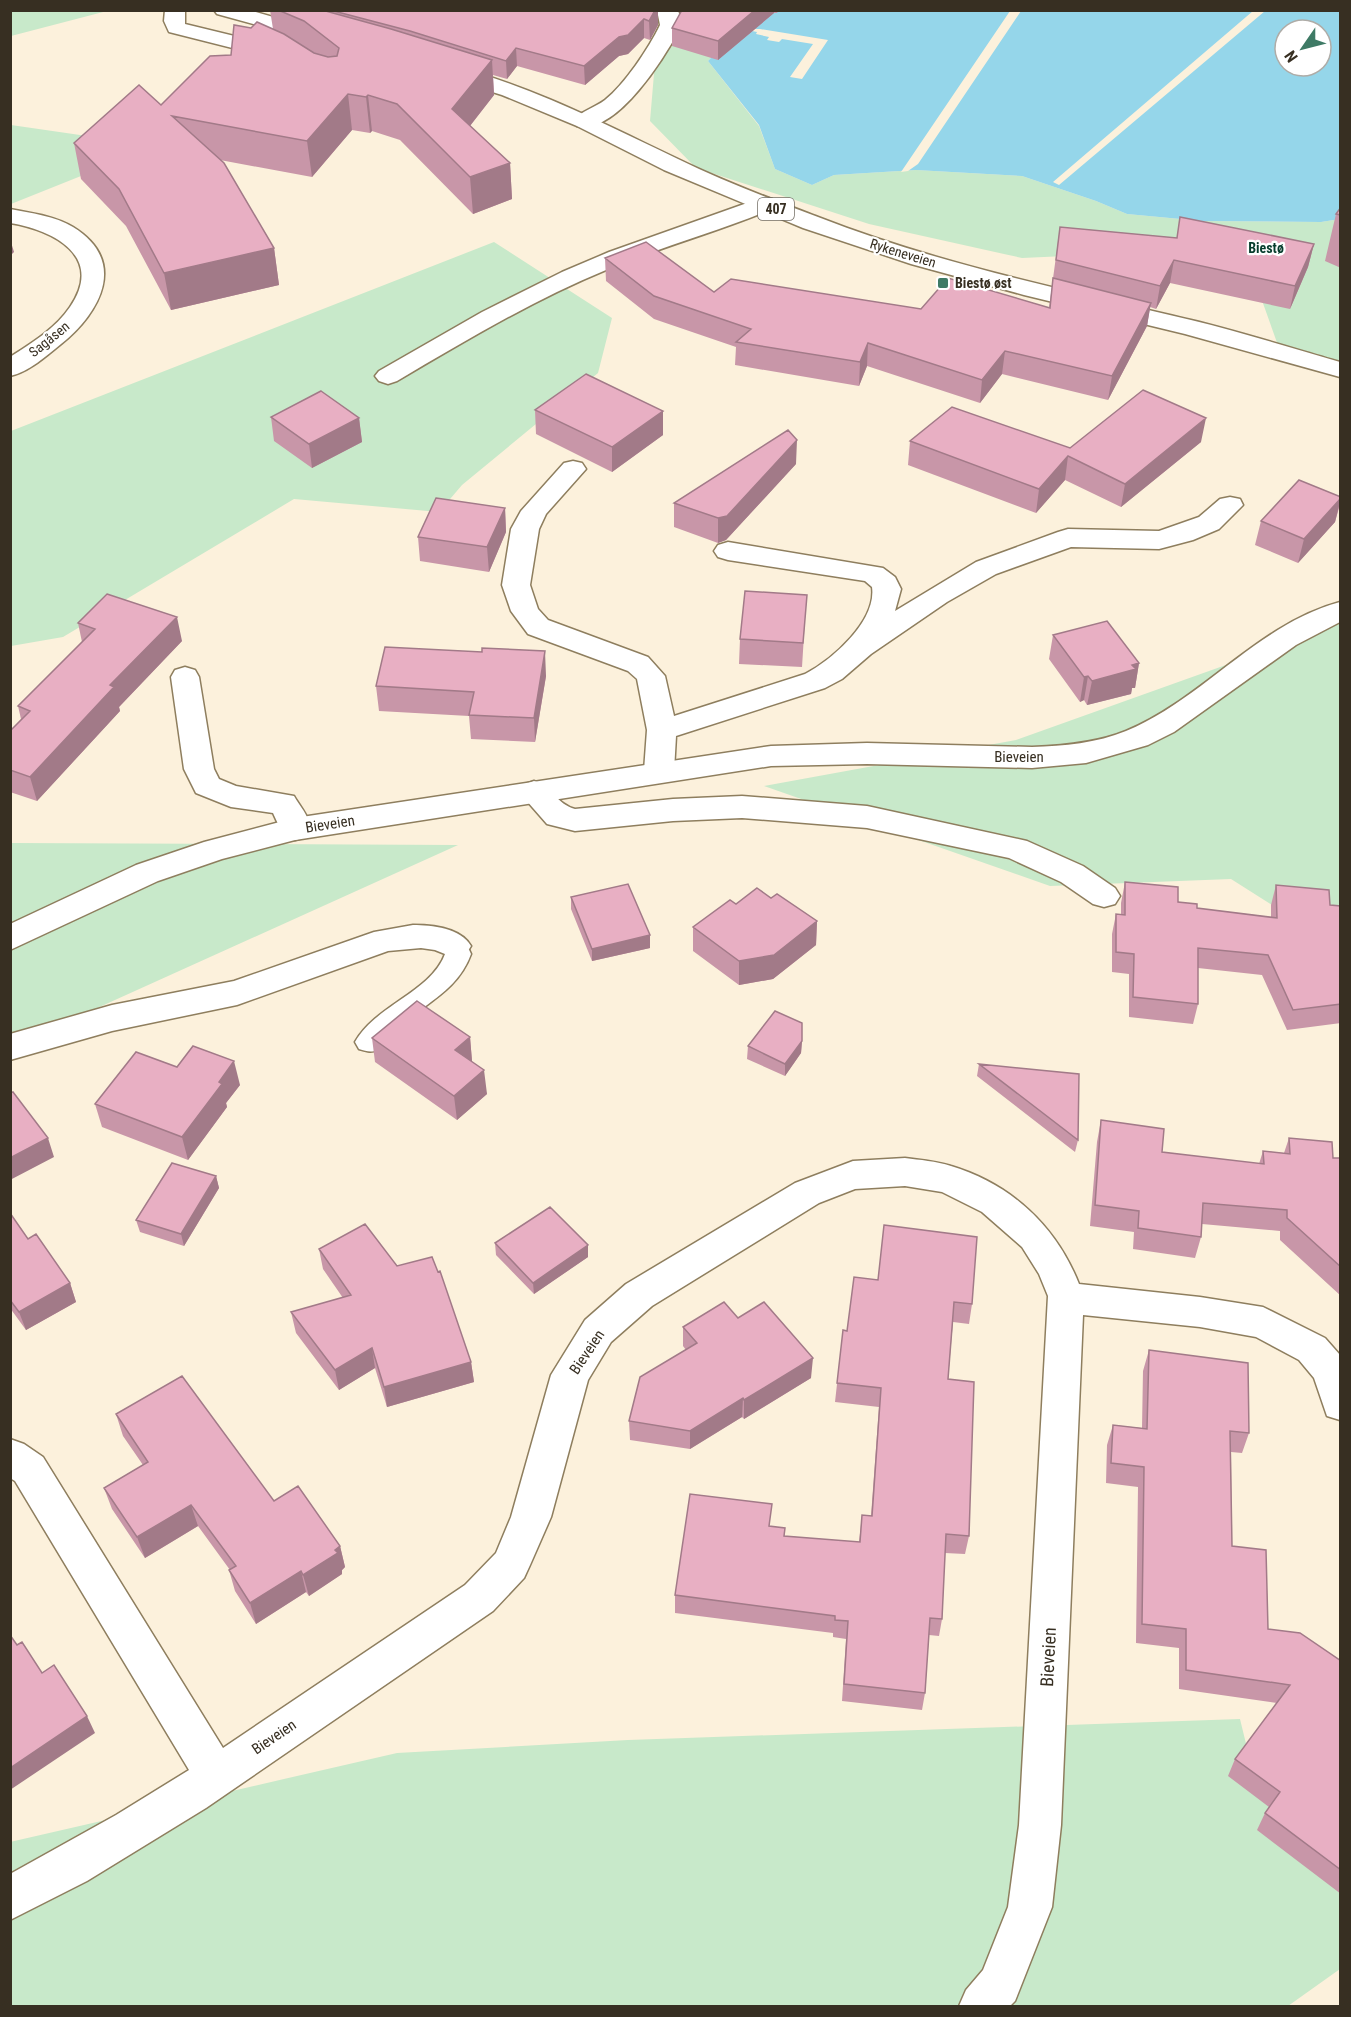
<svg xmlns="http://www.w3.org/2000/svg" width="1351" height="2017" font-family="'Roboto Condensed',sans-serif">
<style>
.green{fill:#c8e9ca}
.water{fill:#95d6ea;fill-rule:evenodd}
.pier{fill:#fcf1dc}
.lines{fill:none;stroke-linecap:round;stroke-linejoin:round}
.service-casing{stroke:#8e7e5e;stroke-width:3}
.minor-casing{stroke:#8e7e5e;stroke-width:3}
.tertiary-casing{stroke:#8e7e5e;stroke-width:3}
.primary-casing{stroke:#8e7e5e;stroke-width:3}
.service{fill:#fff;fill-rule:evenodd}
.minor{fill:#fff;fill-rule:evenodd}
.tertiary{fill:#fff;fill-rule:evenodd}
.primary{fill:#fff;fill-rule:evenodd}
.wall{fill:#c896a8}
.shaded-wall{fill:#a27a88}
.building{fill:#e8afc3;stroke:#a27a88;stroke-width:1.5}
.poi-dot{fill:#3e7a65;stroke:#fff;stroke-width:2}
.labels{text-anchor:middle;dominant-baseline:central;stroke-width:4.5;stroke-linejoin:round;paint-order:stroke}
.shield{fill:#fff;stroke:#736d64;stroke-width:1.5}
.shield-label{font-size:14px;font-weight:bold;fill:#372f22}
.far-neighbourhood-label{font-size:14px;font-weight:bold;fill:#073d2d;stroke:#fff}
.far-street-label{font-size:14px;fill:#372f22;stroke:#fff}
.far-poi-label{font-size:14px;font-weight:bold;fill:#372f22;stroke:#fff;text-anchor:start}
.street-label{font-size:15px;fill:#372f22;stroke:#fff}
.near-street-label{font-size:18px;fill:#372f22;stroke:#fff}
</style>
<rect width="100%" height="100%" fill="#fcf1dc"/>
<path class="green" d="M11,10h96v1l-96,25z
M710,11h45l-47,50 51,65 16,43 37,16 22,-10 82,-5 106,6 74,25 31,13 75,7 119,1 19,-3v152l-60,-20 -26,-73 -57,-28 -175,8 -153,-34 -173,-56 -46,-47 5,-59z
M11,125l145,21 -145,58z
M494,242l118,76 -14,55 -136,112 -23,27 -145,-13 -231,138 -52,9v-215z
M1340,619v329l-109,-69 -181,7 -286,-100 252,-46 221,-79z
M11,843l447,2 -447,202z
M1240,1719l18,74 82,38v138l-52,37h-1277l-1,-164 387,-89 231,-13z"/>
<path class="water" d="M755,11h585v208l-19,3 -119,-1 -75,-7 -31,-13 -74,-25 -106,-6 -82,5 -22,10 -37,-16 -16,-44 -51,-64zM1285,30h36v36h-36z"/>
<path class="pier" d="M1010,11h11l-103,153 -10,7 -7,1z
M1253,11h12l-206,174 -6,-3z
M754,29h6l68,11 -26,39 -12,-2 23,-33 -31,-5 -3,3 -12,-2 2,-3 -13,-3 1,-2 -5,-1z"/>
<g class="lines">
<defs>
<path id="service" d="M455,936l9,3 7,15c-13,36 -44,48 -71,72 -7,7 -14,19 -23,24 -6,3 -11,1 -18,-1l-4,-7c21,-37 76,-50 90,-88l-3,-8 4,-7z"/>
<path id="minor" d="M165,10h20v14l99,24 3,5 -3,5 -8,1 -107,-27 -5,-11z
M657,10h21l4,15c-16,30 -65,111 -105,101l-3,-5c7,-11 21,-13 31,-21 20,-16 44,-52 55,-75z
M764,197l8,2 4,5 -4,5c-54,23 -112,38 -166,61 -73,30 -141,71 -209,111l-9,3 -9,-3 -4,-5 4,-5 103,-59 80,-40 47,-20z
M10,209c21,4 45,7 63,18 55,34 28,85 -12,117 -15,12 -32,28 -51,32v-19c22,-14 46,-29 60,-50 35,-51 -17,-77 -60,-84z
M573,461l9,2 4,6 -40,45 -7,15 -9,56 8,24 10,11 100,37 17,19 9,40 131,-42c27,-14 72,-53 67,-87l-7,-6 -137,-21 -10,-3 -4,-6 4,-6 10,-3 155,26 12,9 6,12 -6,22 81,-49 82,-30 10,-3 91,2 40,-14 21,-18 10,-2 10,2 3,6 -24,24 -26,11 -34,9 -88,-2 -75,27 -49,28 -76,52 -29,25 -17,9 -149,48 -2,35 -4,7 -11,3 -11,-3 -4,-7 3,-41 -10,-51 -9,-8 -100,-37 -17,-23 -9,-26 9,-56 10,-18 43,-48z
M185,667l10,3 4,7 15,92 5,10 17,7 58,10c8,14 21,25 12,41l-11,3 -11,-3 -11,-24 -42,-6 -35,-14 -12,-24 -13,-92 4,-7z
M534,781c17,5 24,24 41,28l98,-10 69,-3 125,10 160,35 56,25 32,22 5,8 -5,8 -11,3 -11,-3 -32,-22 -52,-24 -142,-30 -125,-10 -69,3 -98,10 -28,-7 -28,-32 4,-7z
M413,925c19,0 48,3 58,21l-5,8 -11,4 -20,-8 -14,-2 -33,3 -151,54 -125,26 -102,29v-26l102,-29 122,-24 140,-49z
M905,1158c15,2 31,3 46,8 60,18 105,60 128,118l121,13 63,10 62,31 15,17v65l-13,-4 -13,-38 -15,-18 -43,-23 -56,-10 -117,-12 -22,510 -9,82 -37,94 -5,5h-51l7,-16 17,-20 25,-63 11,-82 29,-529 -9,-22 -17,-27 -40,-35 -40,-20 -37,-6 -50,3 -36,14 -167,103 -41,36 -23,38 -37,137 -21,48 -6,13 -31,33 -287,197 -119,73 -77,39v-46l106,-59 73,-45 -174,-289 -5,-3v-39l14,5 19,13 180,291 242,-163 31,-32 15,-36 40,-142 34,-55 41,-36 169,-101 58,-22z"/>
<path id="tertiary" d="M1340,602v20l-44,23 -122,87 -26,13 -62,18 -54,5 -165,-4 -96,2 -476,74 -73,19 -64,22 -148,69v-26l126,-59 68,-23 91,-24 476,-72 96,-3 165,4c32,-1 65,-4 94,-16 77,-32 132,-107 214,-129z"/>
<path id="primary" d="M214,10h35l73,21 4,4 -4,4 -7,2 -98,-27z
M452,66c80,20 152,58 226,93 45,22 93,40 140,58 120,47 248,73 373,103 50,12 100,28 149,42v15l-155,-43 -161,-39 -113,-31 -108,-36 -139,-58 -87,-44 -75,-31 -58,-18 -3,-5 3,-5z"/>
</defs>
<use href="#service" class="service-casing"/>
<use href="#minor" class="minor-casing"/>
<use href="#tertiary" class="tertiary-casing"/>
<use href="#primary" class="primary-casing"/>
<use href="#service" class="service"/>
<use href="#minor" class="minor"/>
<use href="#tertiary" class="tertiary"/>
<use href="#primary" class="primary"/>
</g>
<path class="wall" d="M270,10h388v15l-8,15 -6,-2 -16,16 -9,2 -34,29 -68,-19 -10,13 -14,-4 1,20 -24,31 40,37 2,36 -39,15 -73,-74 -28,-9 -2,2 -18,-3 -40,47 -92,-17 54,88 5,37 -108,25 -45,-84 -45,-47 -7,-36 87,-38 70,-50 20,-27 22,1z
M680,10h99l-2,3h-3l-56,47 -46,-14v-18l9,-15z
M1341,207v61l-16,-7 11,-47z
M1060,227l117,11 137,6 -6,23 -18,42 -120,-26 -14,26 -6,-2 -3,19 -39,74 -106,-26 -22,29 -113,-37 -8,20 -124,-21 1,-18 -82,-28 -48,-38 -1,-23 109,34 207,17 128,-1z
M535,410l128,25 -51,37 -76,-38z
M271,417l88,1 3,24 -50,26 -38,-27z
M910,441l160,7 131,-6 -80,65 -56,-27 -29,33 -128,-48z
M796,464l-70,76 -8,3 -44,-16v-24z
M1341,497v4l-6,21 -37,41 -43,-18 6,-24z
M505,508l1,24 -17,40 -69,-11 -2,-24z
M805,619l-3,48 -63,-3 1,-25z
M78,623l104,18 -63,66 1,4 -83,90 -27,-9v-61l11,-12 -3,-13 64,-64z
M1053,635l86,28 -4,25h-3l-1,6 -44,11 -3,-5 -4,2 -31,-43z
M546,676l-11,66 -64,-3 -2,-23 -90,-5 -3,-25z
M1125,882l72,26 74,9v-12l5,-20 54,20 11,1v117l-54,7 -25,-55 -64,-7v36l-5,20 -64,-7v-43l-17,-2v-38l4,-20 5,1v-12z
M571,897l79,51 -58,13 -21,-52z
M771,898l46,23 -1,24 -43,34 -34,6 -46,-34v-24l43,-23z
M470,1037l2,24h-1l16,33 -30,26 -82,-58 -3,-24z
M802,1041l-1,12 -16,23 -38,-17 1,-13z
M979,1064l99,76 -3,12 -98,-76z
M177,1067l63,18 -14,18 1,4 -39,53 -86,-33 -7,-23z
M1101,1120l61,32 97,12 4,-13 21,2 5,-15 44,20h8v138l-61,-56v-9l-78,-7 -1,13 -6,21 -62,-9 1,-17 -44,-6 7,-84z
M216,1176l3,12 -35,58 -44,-14 -4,-12z
M10,1213l18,26 42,44 6,19 -50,28 -16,-22z
M495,1243l93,14 -54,37 -38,-39z
M319,1249l78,17 74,96 3,20 -87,25 -12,-39 -36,22 -43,-57 -5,-21 52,-14 -20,-29z
M878,1280l94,24 -3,20 -16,-2 -5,57 21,157 -4,18 -20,-1 -3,66 -3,17 -10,-1 -4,58 -3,17 -80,-9 4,-62 -13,-2v-4l-158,-20v-18l95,-69 15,10 74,6 3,-27 9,1 8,-109 -44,-5 8,-72 4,1z
M738,1318l73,60 -67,41 -2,-2 -52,32 -60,-9 -1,-19 57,-71 -3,-4v-19z
M1149,1350l100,83 -7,20 -11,-1 1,94 36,83 73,32v233l-84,-64 8,-17 4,-6 -41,-31 7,-17 42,-56 -98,-14v-41l-43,-5 2,-156 -32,-4 1,-38 6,-20 29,3 1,-57z
M116,1414l158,87 66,45 5,21 -3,3v4l-33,22 -3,-4 -50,32 -21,-33 -6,-21h1l-32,-44 -53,32 -33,-49 -8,-21 39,-23 -20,-29z"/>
<path class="shaded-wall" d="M655,10h3v15l-8,15 -1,-19z
M755,10h19v3l-56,47v-19z
M644,19v19l-16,16 -9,2 -34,29 -1,-19 35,-29z
M516,48l1,18 -10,13 -1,-18z
M492,60l2,35 -39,50 -3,-36z
M348,94l4,36 -40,47 -5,-36z
M368,95l4,36 -2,2 -4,-36z
M510,163l2,36 -39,15 -3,-37z
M10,239l4,13 -4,4z
M1314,244l-6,23 -18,42 5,-23z
M274,248l5,37 -108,25 -7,-37z
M1174,260l-4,23 -14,26 4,-23z
M1151,303l-4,23 -39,74 4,-24z
M868,343l-1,23 -8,20 1,-24z
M1005,351l-3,23 -22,29 2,-23z
M663,411v24l-51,37v-25z
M359,418l3,24 -50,26 -3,-24z
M1206,418l-5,24 -80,65 4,-23z
M797,440l-1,24 -70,76 -8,3v-25z
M1068,456l-3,24 -29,33 3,-24z
M1341,498l-6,24 -37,41 6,-24z
M505,508l1,24 -17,40 -2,-25z
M177,617l5,24 -63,66 1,4 -83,90 -7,-24 80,-92z
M545,651l1,25 -11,66 -1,-24z
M1139,663l-4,25h-3l-1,6 -44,11 5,-24z
M1088,676l-4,24 -4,2 4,-25z
M817,921l-1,24 -43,34 -34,6v-24z
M650,935v13l-58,13v-12z
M470,1037l2,24 -15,12 -2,-23z
M802,1041l-1,12 -16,23v-12z
M234,1061l6,24 -14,18 1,4 -39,53 -6,-23 37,-55z
M484,1070l3,24 -30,26 -3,-24z
M48,1138l6,19 -44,23v-22z
M216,1176l3,12 -35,58 -3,-12z
M588,1245v12l-54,37 -1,-11z
M70,1283l6,19 -50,28 -7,-18z
M372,1348l3,20 -36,22 -4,-20z
M813,1358l-2,20 -67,41v-19z
M471,1362l3,20 -87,25 -3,-20z
M743,1398l-1,19 -52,32v-18z
M191,1505l7,21 -53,32 -8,-21z
M340,1546l5,21 -3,3v4l-33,22 -6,-21z
M301,1571l5,21 -50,32 -6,-21z
M87,1716l8,17 -85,57v-22z"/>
<path class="building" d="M278,10h44l69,19 101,31 -40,49 58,54 -40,14 -73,-73 -29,-9 -2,2 -18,-3 -41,47 -135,-25 52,47 50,85 -110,25 -45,-84 -45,-46 65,-58 22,20 49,-49 21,-1 3,-30 17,3 6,-6 27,12 30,19 14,4 9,-1 2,-8 -35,-27z
M330,10h325l-6,11 -5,-2 -16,16 -9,2 -35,29 -68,-18 -10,13 -96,-30z
M682,10h73l-37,31 -46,-13z
M1341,207v8l-5,-1z
M1180,217l134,27 -19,42 -121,-26 -14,26 -104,-26 4,-33 117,11z
M646,242l68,50 17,-13 190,30 27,-31 102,30 3,-30 98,25 -39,73 -107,-25 -23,29 -114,-37 -8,19 -124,-20 15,-13 -97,-33 -49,-38z
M586,374l77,37 -51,36 -77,-37z
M1143,390l63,28 -81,66 -57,-28 -29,33 -129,-48 42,-34 118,41z
M321,391l38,27 -50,26 -38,-27z
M788,430l9,10 -70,76 -9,2 -44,-15z
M1299,480l42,17v1l-37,41 -43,-18z
M436,498l69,10 -18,39 -69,-10z
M745,591l62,4 -4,48 -63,-4z
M107,594l70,23 -67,68 4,2 -84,90 -20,-7v-39l20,-20 -12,-5 77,-77 -17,-6z
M1107,621l32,42 -7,2 4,4 -44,12 -4,-5 -4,1 -31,-42z
M385,647l97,5v-4l63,3 -11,67 -65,-3 5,-23 -98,-6z
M1125,882l53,5v15l19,2v4l80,10 -1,-33 53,5 1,15 11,1v98l-48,6 -25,-55 -70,-7v56l-65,-7 1,-43 -18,-2v-38l9,1z
M628,884l22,51 -58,14 -21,-52z
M757,888l14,10 6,-4 40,27 -43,34 -35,6 -46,-34 37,-27 6,4z
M417,1001l53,36 -15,13 29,20 -30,26 -82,-58z
M775,1011l27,12v18l-17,23 -37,-18z
M193,1046l41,15 -15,21 3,2 -40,53 -87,-33 41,-52 41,15z
M979,1064l100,10 -1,66z
M13,1092l35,46 -38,20v-65z
M1101,1120l63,9 -2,23 102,12 -1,-13 27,3 -1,-16 43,4 1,16h8v109l-54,-49v-8l-84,-7 -2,34 -63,-9 1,-17 -44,-6z
M172,1163l44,13 -35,58 -45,-14z
M550,1207l38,38 -55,38 -38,-40z
M10,1213l18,26 8,-5 34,49 -51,29 -9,-12z
M365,1224l32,42 35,-9 6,15 2,-1 31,91 -87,25 -12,-39 -37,22 -44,-58 60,-17 -32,-46z
M884,1225l93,12 -5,67 -18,-2 -6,77 26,3 -5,154 -23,-2 -4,85 -12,-1 -5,75 -81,-9 4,-63 -13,-1v-4l-160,-21 15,-101 82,10 -3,22 16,2 -1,8 76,6 2,-27 10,1 9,-128 -44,-5 6,-53 4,1 7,-54 24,3z
M724,1302l14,16 26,-16 49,56 -69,42 -1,-2 -53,33 -61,-10 11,-44 57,-34 -14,-16z
M1149,1350l99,13 1,70 -19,-2 2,115 34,4 2,79 32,4 41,28v209l-76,-57 15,-21 -45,-33 55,-74 -104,-15v-41l-44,-5 2,-157 -33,-4 2,-38 34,4z
M182,1376l92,125 24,-15 42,60 -5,4 3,3 -35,22 -2,-4 -51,32 -21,-33 7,-4 -45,-61 -54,32 -33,-49 44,-26 -32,-48z
M10,1635l7,10 5,-3 20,31 12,-8 33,51 -77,52z"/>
<rect class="poi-dot" x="937" y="277" width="12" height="12" rx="3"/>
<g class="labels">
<rect class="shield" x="758" y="198" width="36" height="22" rx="4.5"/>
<g class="shield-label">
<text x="776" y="209">407</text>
</g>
<g class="far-neighbourhood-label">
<text x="1266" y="248">Biestø</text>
</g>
<g class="far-street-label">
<text transform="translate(903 253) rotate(17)">Rykeneveien</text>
<text transform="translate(49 339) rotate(-39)">Sagåsen</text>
</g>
<g class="far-poi-label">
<text x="955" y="283">Biestø øst</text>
</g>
<g class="street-label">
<text x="1019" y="757">Bieveien</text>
<text transform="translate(330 824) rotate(-9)">Bieveien</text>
<text transform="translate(587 1352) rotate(-56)">Bieveien</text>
<text transform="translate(274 1737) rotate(-34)">Bieveien</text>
</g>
<g class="near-street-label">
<text transform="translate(1048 1657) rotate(-87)">Bieveien</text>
</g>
</g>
<rect width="1351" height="2017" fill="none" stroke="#372f22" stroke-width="24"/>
<g transform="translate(1303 48) rotate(235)"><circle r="28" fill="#ffffff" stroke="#afaca7" stroke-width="1.5"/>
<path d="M0-4.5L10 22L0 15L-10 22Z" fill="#3e7a65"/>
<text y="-9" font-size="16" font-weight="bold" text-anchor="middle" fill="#372f22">N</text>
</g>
</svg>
